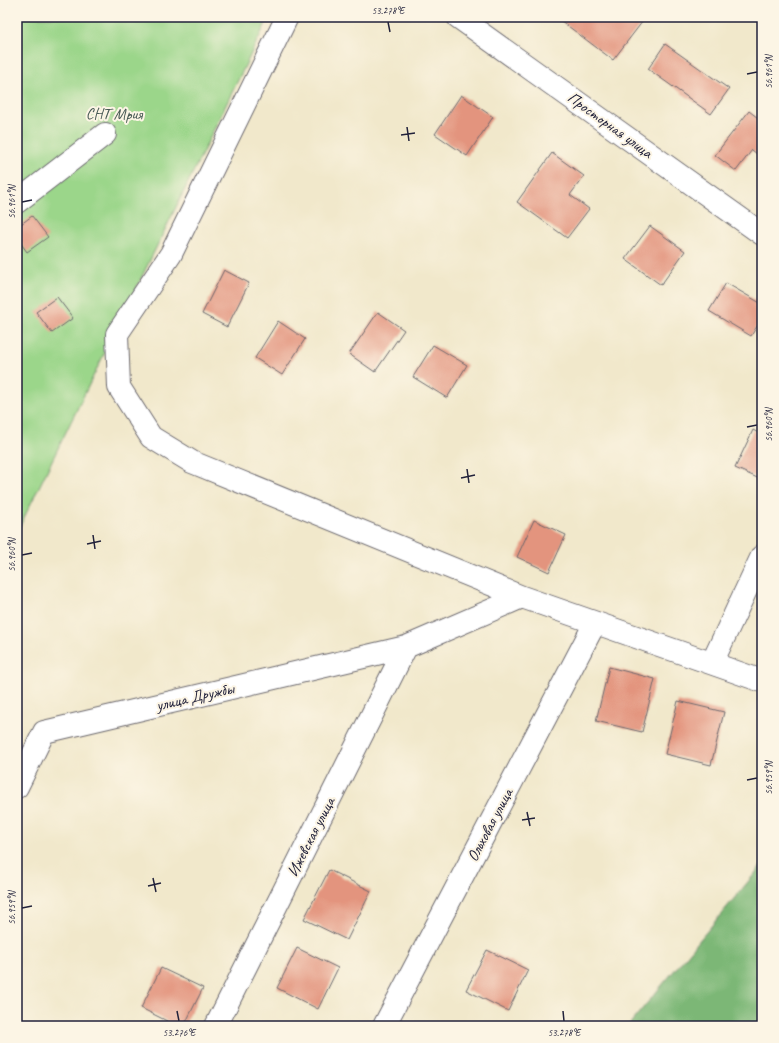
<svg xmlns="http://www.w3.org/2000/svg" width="779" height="1043" font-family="Caveat,sans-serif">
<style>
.green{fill:#9bd68a;stroke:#5e7c62}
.forest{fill:#7cb776;stroke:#4f6c58}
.building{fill:#e3947e}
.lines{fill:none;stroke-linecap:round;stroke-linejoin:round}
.minor-casing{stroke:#6a676d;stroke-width:24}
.minor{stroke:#fff;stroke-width:22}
.ticks{fill:none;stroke:#22223b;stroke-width:1.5}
.labels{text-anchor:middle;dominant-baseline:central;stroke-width:4;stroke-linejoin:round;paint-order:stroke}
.park-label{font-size:16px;fill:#465853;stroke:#fcf5e5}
.street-label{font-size:16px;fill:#22223b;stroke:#fcf5e5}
.neatline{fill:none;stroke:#22223b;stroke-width:1.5}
.ticks-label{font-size:10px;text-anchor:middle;fill:#22223b}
</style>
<rect width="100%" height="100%" fill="#fcf5e5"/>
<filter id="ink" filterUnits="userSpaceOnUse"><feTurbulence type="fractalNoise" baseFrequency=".025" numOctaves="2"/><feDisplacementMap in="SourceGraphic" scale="8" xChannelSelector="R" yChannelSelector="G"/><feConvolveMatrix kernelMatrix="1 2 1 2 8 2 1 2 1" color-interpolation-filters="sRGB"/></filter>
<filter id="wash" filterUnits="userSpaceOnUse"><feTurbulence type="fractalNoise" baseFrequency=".012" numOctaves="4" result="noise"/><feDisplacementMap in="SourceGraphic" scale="16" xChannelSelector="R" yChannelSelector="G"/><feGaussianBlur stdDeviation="0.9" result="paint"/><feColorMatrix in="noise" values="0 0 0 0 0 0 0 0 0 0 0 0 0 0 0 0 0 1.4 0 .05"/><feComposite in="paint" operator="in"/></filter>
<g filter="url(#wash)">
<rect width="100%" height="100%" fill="#f1e8cb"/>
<path class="green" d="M17,17h252l-252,515z"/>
<path class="forest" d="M762,865v161h-134z"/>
<g id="blocks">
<path class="building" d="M556,17h90l-33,43z
M665,44l64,45 -18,25 -63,-45z
M461,95l32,22 -26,39 -32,-22z
M749,111l13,10v37l-10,-8 -16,21 -21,-16z
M552,153l32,23 -14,19 19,14 -22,29 -50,-36z
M32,216l16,21 -21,15 -10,-14v-11z
M650,226l35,25 -24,34 -36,-26z
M224,270l25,13 -22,44 -25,-13z
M726,283l36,21v14l-11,18 -42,-25z
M57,297l16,21 -21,15 -16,-21z
M378,312l26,18 -29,42 -26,-18z
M278,321l27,18 -23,36 -27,-17z
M433,345l34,20 -20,33 -34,-21z
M753,430l9,5v45l-27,-12z
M534,520l32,15 -17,37 -32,-15z
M609,667l46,12 -13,53 -46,-11z
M678,701l46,11 -13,53 -46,-11z
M329,870l42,21 -24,49 -43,-21z
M297,948l41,20 -20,41 -41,-21z
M487,950l41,20 -20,41 -42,-21z
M161,968l42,20 -19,38h-7l-36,-18z"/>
</g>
</g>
<g filter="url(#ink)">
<use href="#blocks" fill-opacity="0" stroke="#6a676d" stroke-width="1"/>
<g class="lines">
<defs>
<path id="minor" d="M287,17l-116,237 -54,80 2,53 32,50 41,25 330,135
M458,17l304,217
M17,202l88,-68
M712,663l50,-107
M17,787l27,-55 362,-85 116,-50 240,84
M216,1026l190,-379
M384,1026l211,-403"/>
</defs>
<use href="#minor" class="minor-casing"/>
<use href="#minor" class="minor"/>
</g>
</g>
<path class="ticks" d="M388,22l2,10M747,74l10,-2M407,127l2,14M401,135l14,-2M22,202l10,-2M747,427l10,-2M467,469l2,14M461,478l14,-3M93,535l2,14M87,544l14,-3M22,555l10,-2M747,780l10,-2M527,812l3,14M522,820l13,-2M153,878l3,14M148,886l13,-3M22,908l10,-2M177,1011l2,10M563,1011l1,10"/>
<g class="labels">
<g class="park-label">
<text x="114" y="114">СНТ Мрия</text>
</g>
<g class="street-label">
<text transform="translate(610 125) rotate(36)">Просторная улица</text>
<text transform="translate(195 697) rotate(-13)">улица Дружбы</text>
<text transform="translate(490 825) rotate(-62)">Ольховая улица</text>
<text transform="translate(311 837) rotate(-63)">Ижевская улица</text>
</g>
</g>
<rect width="779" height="1043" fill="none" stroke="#fcf5e5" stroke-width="44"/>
<rect x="22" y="22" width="735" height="999" class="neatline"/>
<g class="ticks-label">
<text x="388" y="14">53.278°E</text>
<text transform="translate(768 72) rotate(-90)" y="4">56.961°N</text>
<text transform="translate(11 202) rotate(-90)" y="4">56.961°N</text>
<text transform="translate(768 425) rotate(-90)" y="4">56.960°N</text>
<text transform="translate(11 555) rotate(-90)" y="4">56.960°N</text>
<text transform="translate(768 778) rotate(-90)" y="4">56.959°N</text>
<text transform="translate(11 908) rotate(-90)" y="4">56.959°N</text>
<text x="179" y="1036">53.276°E</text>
<text x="564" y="1036">53.278°E</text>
</g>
</svg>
